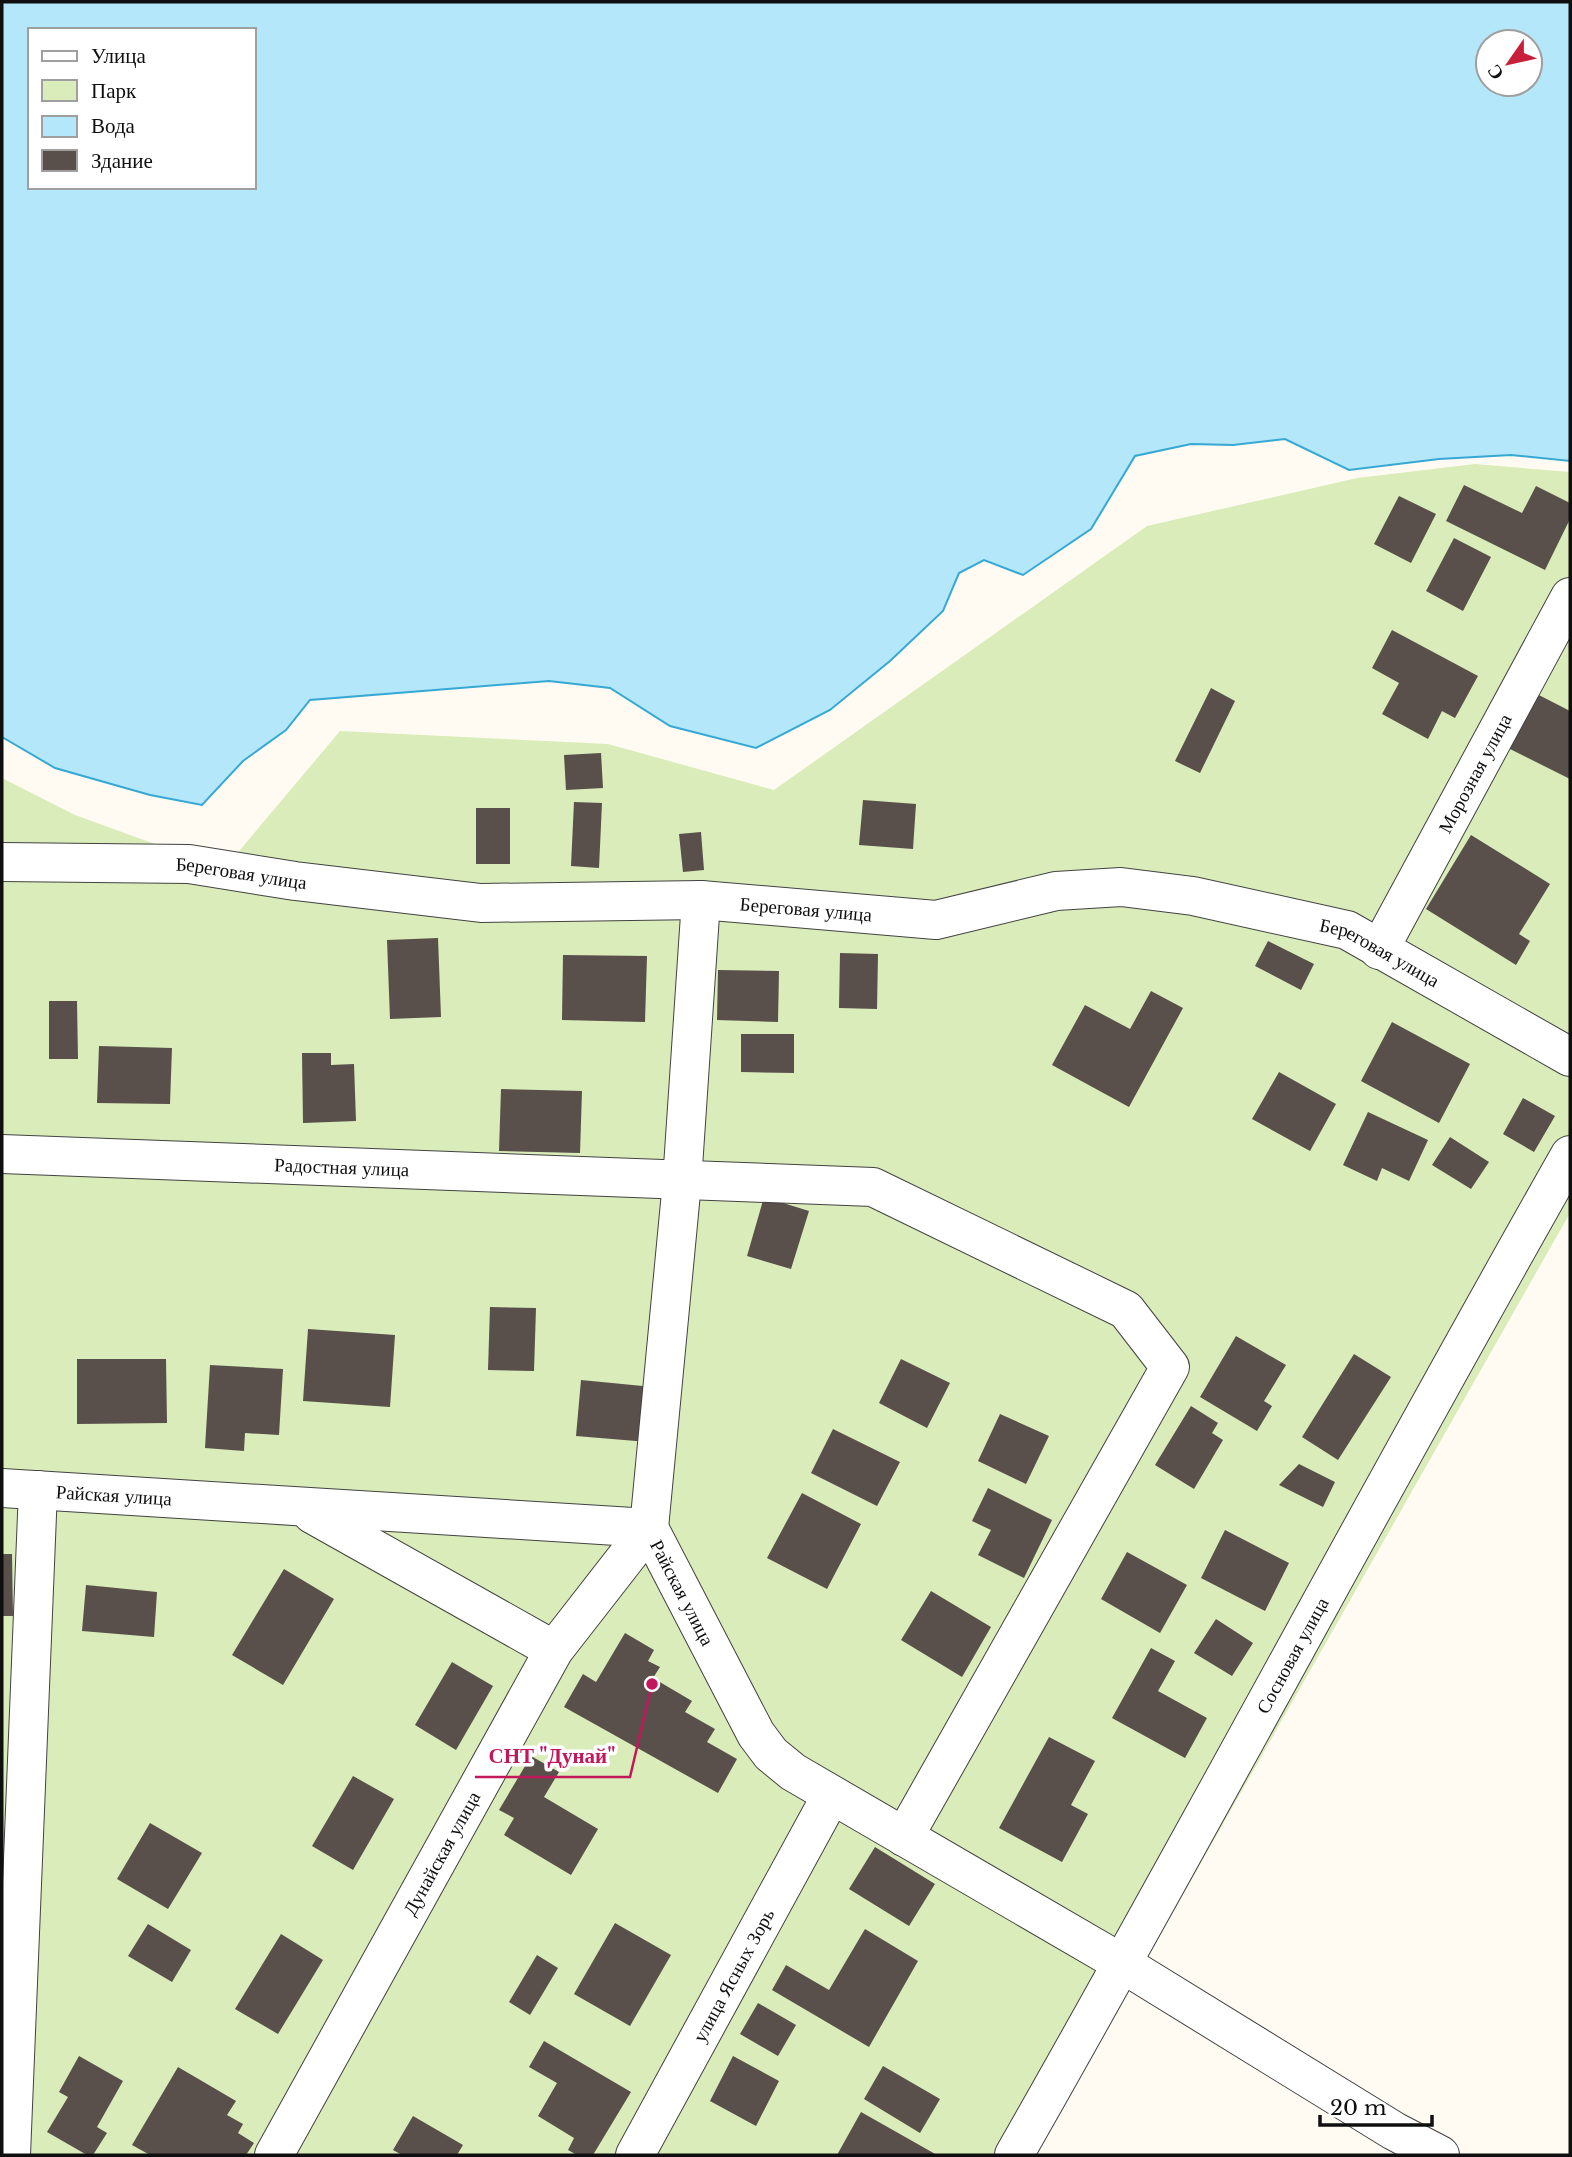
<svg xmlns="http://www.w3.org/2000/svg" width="1572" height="2157" font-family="'Libre Baskerville',serif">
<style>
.green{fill:#d9ecb9}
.water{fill:#b3e7f9;stroke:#36a8d4;stroke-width:2;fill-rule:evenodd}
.building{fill:#594f4b}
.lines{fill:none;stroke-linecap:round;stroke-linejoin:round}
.minor-casing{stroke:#424242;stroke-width:40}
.minor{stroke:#fff;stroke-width:38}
.labels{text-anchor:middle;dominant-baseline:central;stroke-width:7;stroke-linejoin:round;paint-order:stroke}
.street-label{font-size:19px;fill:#0f0f0f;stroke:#fff}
.leader{fill:none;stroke:#c2185b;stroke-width:2.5}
.callout-dot{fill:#c2185b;stroke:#fff;stroke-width:2.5}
.callout-label{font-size:21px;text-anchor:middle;font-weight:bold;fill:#c2185b;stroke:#fff;stroke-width:7;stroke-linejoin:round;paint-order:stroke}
</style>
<rect width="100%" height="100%" fill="#fffbf2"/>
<path class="green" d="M1475,464l95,8v741l-535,942h-1033v-1377l73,37 149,54 116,-138 268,13 166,46 373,-264 210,-48z"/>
<path class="water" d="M2,2h1568v459l-59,-6 -72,4 -90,11 -64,-31 -52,6 -42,-1 -56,12 -44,73 -68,46 -39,-15 -25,13 -16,38 -53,50 -60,49 -74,38 -86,-22 -60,-38 -61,-7 -239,19 -24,30 -43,31 -41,44 -52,-10 -95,-27 -53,-31zM30,30h224v157h-224zM1488,42h42v42h-42z"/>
<path class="building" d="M1464,485l58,28 14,-27 34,17v16l-25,51 -99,-49z
M1399,496l37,18 -25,49 -37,-19z
M1454,538l37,19 -28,54 -37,-20z
M1392,630l86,46 -23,42 -13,-7 -14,28 -46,-25 17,-31 -27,-15z
M1211,688l24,13 -35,72 -25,-12z
M1531,691l39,20v68l-66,-33z
M601,753l2,35 -37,2 -2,-35z
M863,800l53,4 -3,45 -54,-4z
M574,802l28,1 -3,65 -28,-2z
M476,808h34v56h-34z
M701,832l3,38 -21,2 -4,-38z
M1471,835l79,49 -31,50 11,7 -14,24 -90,-56z
M438,938l3,79 -51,2 -3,-79z
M1268,941l46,23 -13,26 -46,-24z
M840,953l38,1 -1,55 -38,-1z
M563,955l84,1 -2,66 -83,-2z
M718,970l61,1 -1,51 -61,-2z
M1151,991l32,17 -54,99 -77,-42 33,-60 45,24z
M49,1001h28l1,58h-29z
M1392,1022l78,42 -31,59 -78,-42z
M741,1034h53v39l-53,-1z
M99,1046l73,2 -2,56 -73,-1z
M302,1053h29v12l23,-1 2,57 -53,2z
M1279,1072l57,32 -26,47 -58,-32z
M501,1089l81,2 -2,62 -81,-2z
M1523,1098l32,18 -21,36 -31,-18z
M1368,1112l60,28 -19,41 -27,-13 -5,13 -34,-16z
M1450,1137l39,25 -18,27 -39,-24z
M764,1197l45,14 -18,58 -44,-13z
M490,1307l46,1 -2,63 -46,-1z
M308,1329l87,6 -5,72 -87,-6z
M1236,1336l50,29 -22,36 8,5 -15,25 -57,-34z
M1354,1354l37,23 -53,83 -36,-23z
M77,1359h89l1,64 -90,1z
M901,1359l49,24 -23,45 -48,-25z
M210,1365l73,4 -4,66 -34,-2 -1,18 -39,-3z
M581,1380l72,7 -5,55 -72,-6z
M1191,1406l27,17 -6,10 11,7 -29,49 -39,-24z
M1000,1414l49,22 -23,48 -48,-23z
M833,1429l67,33 -23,44 -66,-33z
M1299,1464l36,18 -12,25 -44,-22z
M988,1488l64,32 -28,58 -46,-23 13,-25 -19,-9z
M802,1493l59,31 -34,65 -60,-31z
M1225,1530l64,33 -24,48 -64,-33z
M1127,1552l60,33 -27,48 -59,-34z
M2,1554h10l1,62h-11z
M284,1569l50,30 -51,86 -51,-30z
M86,1585l71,7 -3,45 -72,-6z
M931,1591l60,36 -29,50 -61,-37z
M1216,1619l37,24 -21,33 -38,-23z
M625,1633l29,17 -6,11 12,6 -7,11 39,23 -7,11 30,17 -8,13 30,17 -19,34 -154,-86 19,-33 13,8z
M1151,1648l24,13 -17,30 49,27 -22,40 -73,-40z
M452,1662l41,24 -37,64 -41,-25z
M1049,1737l46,24 -24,44 17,9 -26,48 -63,-34z
M531,1756l28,16 -15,25 54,32 -27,46 -67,-40 10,-17 -15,-8z
M353,1776l41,23 -41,71 -41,-24z
M150,1823l52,30 -34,56 -51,-30z
M875,1847l60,37 -26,42 -60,-37z
M615,1923l56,32 -41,71 -56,-32z
M148,1924l43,26 -19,32 -44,-26z
M865,1929l53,32 -49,86 -97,-57 14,-25 43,25z
M281,1934l42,26 -45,74 -43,-25z
M537,1955l21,13 -28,47 -21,-13z
M758,2003l38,22 -18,31 -38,-22z
M544,2041l87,51 -38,63h-16l-9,-5 6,-12 -36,-22 19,-33 -28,-16z
M79,2056l44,25 -26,46 10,6 -14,22h-6l-40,-23 21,-35 -9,-5z
M733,2056l46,25 -23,45 -46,-25z
M883,2066l57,33 -20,34 -56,-34z
M178,2067l58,34 -9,14 16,9 -5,9 16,10 -8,12h-96l-18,-10z
M861,2112l76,43h-100z
M413,2116l50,29 -6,10h-55l-9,-5z"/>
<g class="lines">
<defs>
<g id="minor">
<path id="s1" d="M2,862l187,2 106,17 186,22 220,-3 235,20 120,-29 65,-4 72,9 154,34 223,127"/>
<path id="s2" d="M1379,950l191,-353"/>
<path id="s3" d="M2,1154l871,33 253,123 44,57 -266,470"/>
<path id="s4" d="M2,1488l647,40 107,206 15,20 22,18 330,192 271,167 46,24"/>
<path d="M312,1514l242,136"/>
<path d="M11,2155l27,-665"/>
<path id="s5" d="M274,2155l280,-505 95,-122 33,-346 19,-282"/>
<path id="s6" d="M635,2155l196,-359"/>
<path id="s7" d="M1014,2155c189,-331 367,-668 556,-1000"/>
</g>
</defs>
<use href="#minor" class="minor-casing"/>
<use href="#minor" class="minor"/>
</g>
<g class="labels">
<g class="street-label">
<text stroke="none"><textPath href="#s2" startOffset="201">Морозная улица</textPath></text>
<text stroke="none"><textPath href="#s1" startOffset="240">Береговая улица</textPath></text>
<text stroke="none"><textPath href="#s1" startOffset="807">Береговая улица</textPath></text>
<text stroke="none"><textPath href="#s1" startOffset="1395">Береговая улица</textPath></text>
<text stroke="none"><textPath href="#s3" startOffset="340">Радостная улица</textPath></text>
<text stroke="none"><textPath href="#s4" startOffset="112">Райская улица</textPath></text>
<text stroke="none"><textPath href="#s4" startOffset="721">Райская улица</textPath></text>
<text stroke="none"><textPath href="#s7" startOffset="572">Сосновая улица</textPath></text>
<text stroke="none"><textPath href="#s5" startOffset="345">Дунайская улица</textPath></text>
<text stroke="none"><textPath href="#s6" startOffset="205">улица Ясных Зорь</textPath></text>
</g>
</g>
<path class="leader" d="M652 1684L630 1777H475"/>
<circle class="callout-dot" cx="652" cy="1684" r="7"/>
<g class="callout-label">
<text x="552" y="1763">СНТ "Дунай"</text>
</g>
<rect width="1572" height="2157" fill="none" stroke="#0f0f0f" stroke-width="7"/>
<rect x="28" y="28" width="228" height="161" fill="#ffffff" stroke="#9f9f9f" stroke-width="2"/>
<rect x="42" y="51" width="35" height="10" fill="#ffffff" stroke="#9f9f9f" stroke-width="2"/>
<text x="91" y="63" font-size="21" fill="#0f0f0f">Улица</text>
<rect x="42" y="80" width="35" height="21" fill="#d9ecb9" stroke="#9f9f9f" stroke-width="2"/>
<text x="91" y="98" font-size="21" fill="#0f0f0f">Парк</text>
<rect x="42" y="116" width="35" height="21" fill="#b3e7f9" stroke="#9f9f9f" stroke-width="2"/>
<text x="91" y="133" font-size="21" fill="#0f0f0f">Вода</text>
<rect x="42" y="150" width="35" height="21" fill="#594f4b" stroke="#9f9f9f" stroke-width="2"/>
<text x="91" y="168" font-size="21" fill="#0f0f0f">Здание</text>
<g transform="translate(1509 63) rotate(236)"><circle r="33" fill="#ffffff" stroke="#9f9f9f" stroke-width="2"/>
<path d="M0-5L12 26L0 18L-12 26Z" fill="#c81f3b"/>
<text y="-10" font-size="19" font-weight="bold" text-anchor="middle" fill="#0f0f0f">С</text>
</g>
<path d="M1320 2115v10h112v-10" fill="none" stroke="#0f0f0f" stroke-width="3.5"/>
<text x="1330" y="2115" font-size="21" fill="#0f0f0f" stroke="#ffffff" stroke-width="5" paint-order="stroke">20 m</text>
</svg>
